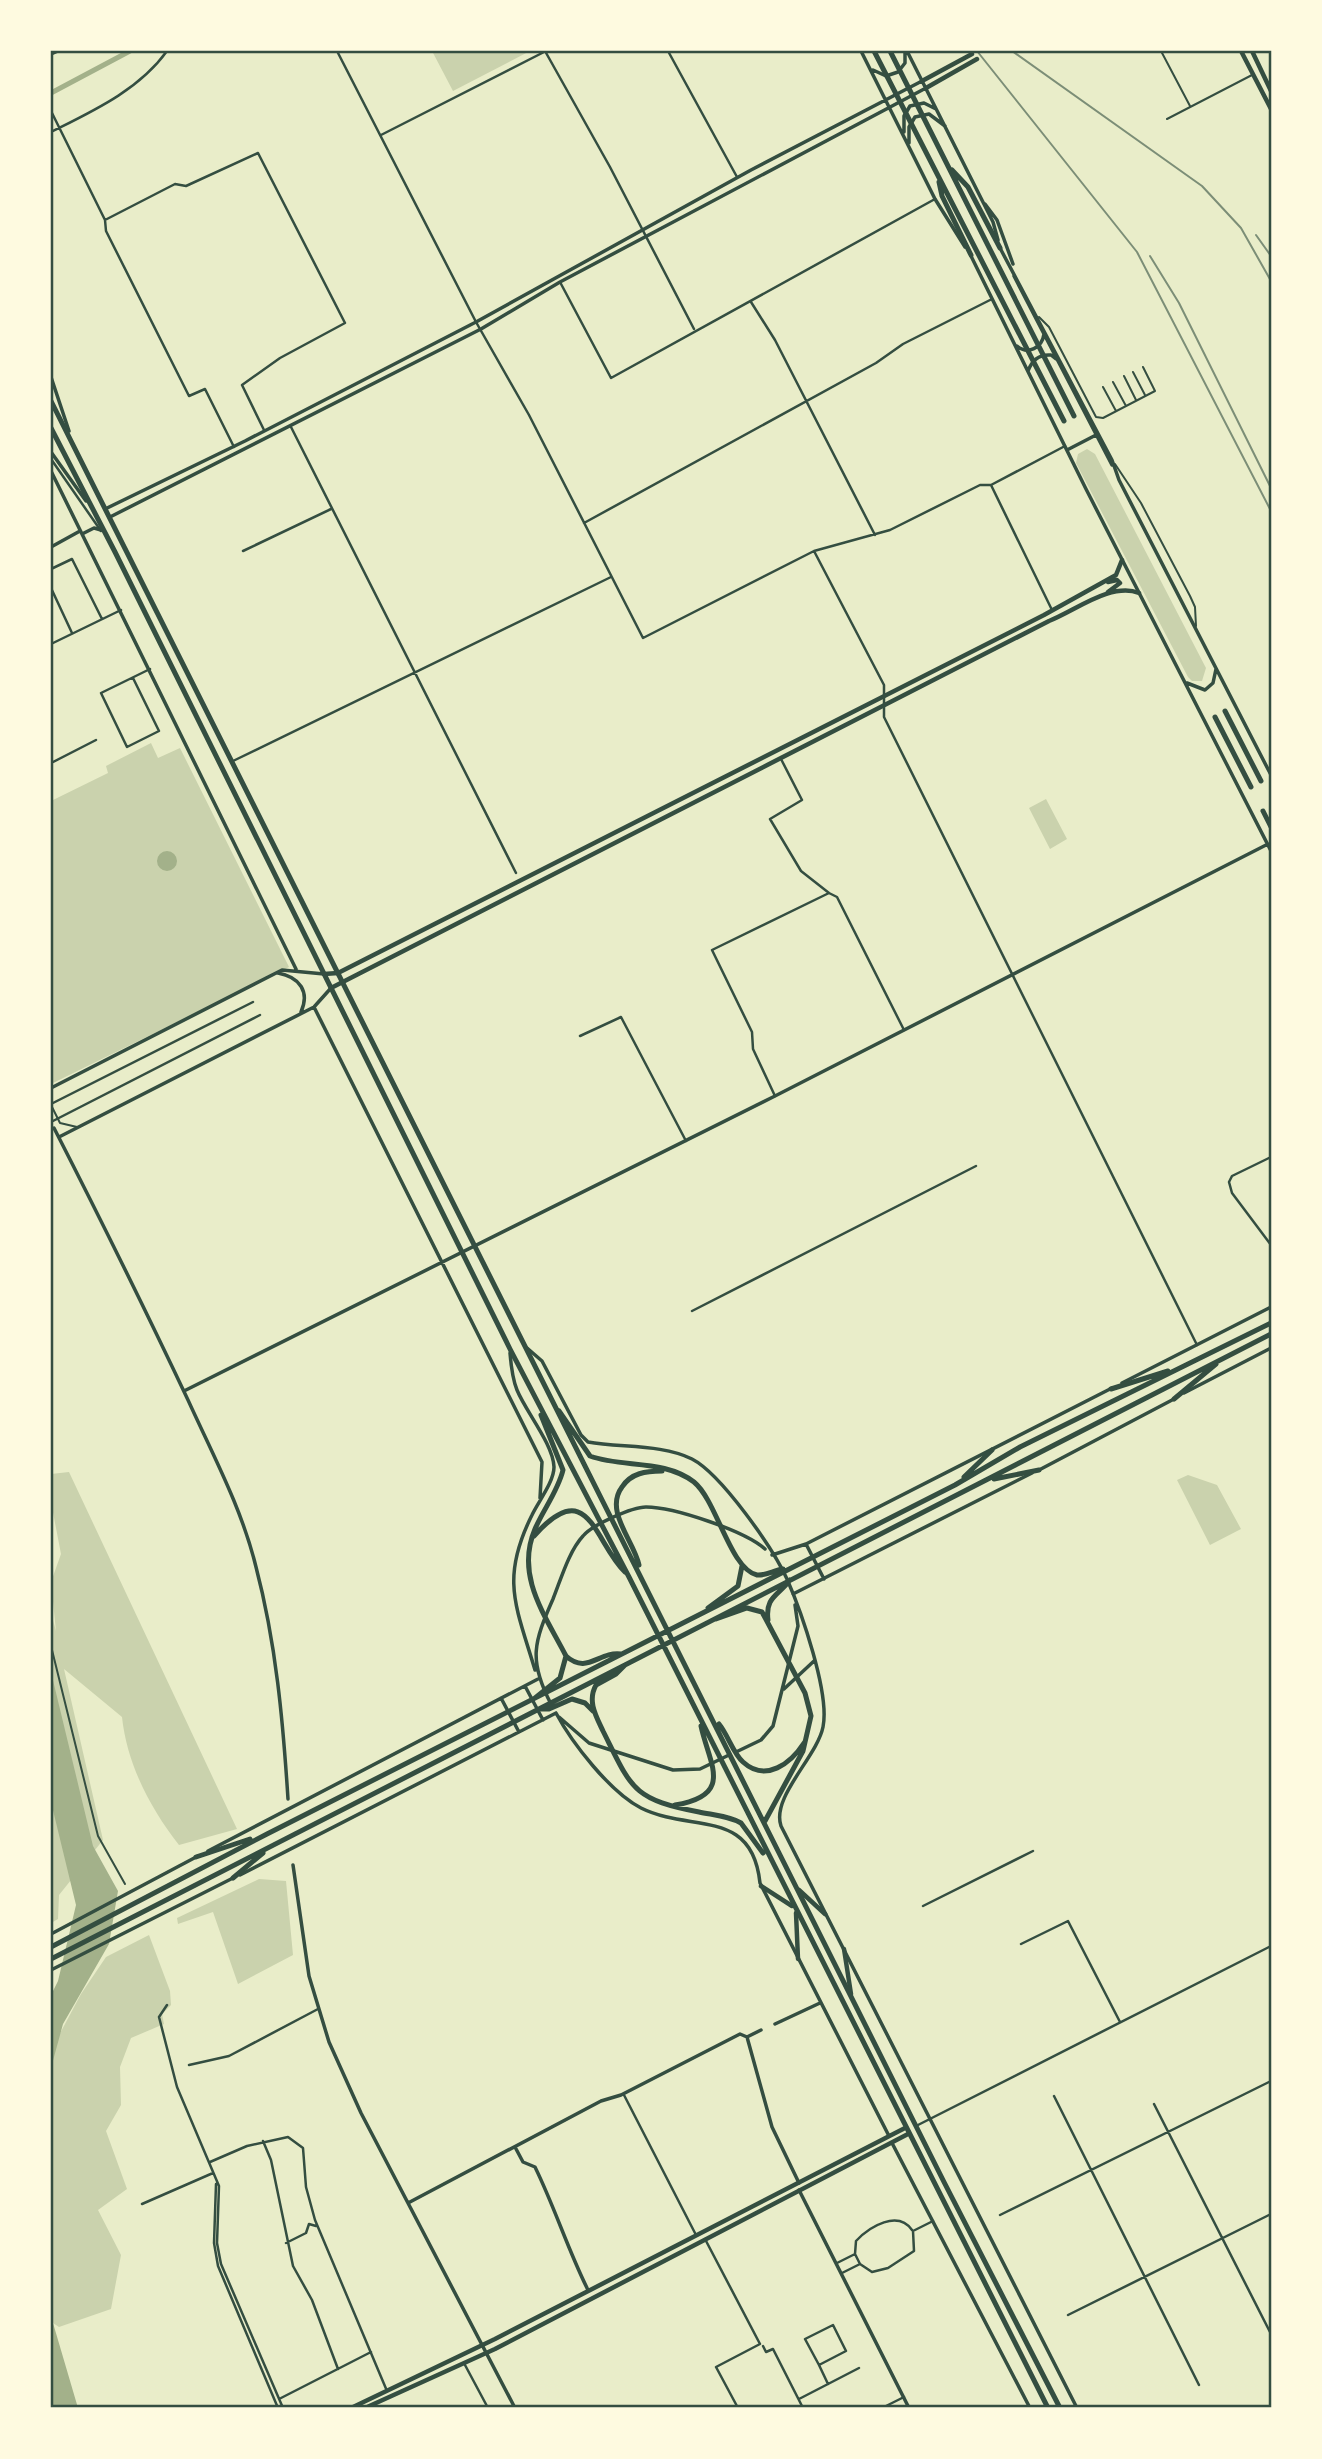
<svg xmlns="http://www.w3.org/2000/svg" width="1322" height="2459" font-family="Helvetica,sans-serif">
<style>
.green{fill:#cad2ad}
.water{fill:#a3b18a}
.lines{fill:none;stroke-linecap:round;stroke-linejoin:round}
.canal{stroke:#a3b18a;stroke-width:5}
.service{stroke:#344e41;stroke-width:2}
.pedestrian{stroke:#344e41;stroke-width:2.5}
.minor{stroke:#344e41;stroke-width:2.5}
.tertiary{stroke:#344e41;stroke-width:3.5}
.secondary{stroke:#344e41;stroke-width:4.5}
.primary{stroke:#344e41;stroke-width:4.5}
.trunk{stroke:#344e41;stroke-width:5}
.rail{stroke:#7c8e77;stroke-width:2}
.neatline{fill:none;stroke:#344e41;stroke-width:2.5}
</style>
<rect width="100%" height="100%" fill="#e9edc9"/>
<path class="green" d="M432,51h98l-77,40z
M1087,449l8,5 111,214 -4,13h-10l-4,-4 -112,-214 2,-9z
M151,743l7,15 22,-10 109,219 -238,117v-283l57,-28 -2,-7z
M1046,799l21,40 -17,10 -21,-41z
M69,1472l168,357 -58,16c-29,-37 -52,-81 -57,-128l-58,-48 39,171 -44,55 -1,24 -7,4v-310l5,18 -5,-49 10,-28 -10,-52v-28z
M1188,1475l29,10 24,44 -31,16 -33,-65z
M259,1879l27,2 7,74 -55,29 -25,-72 -35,12 -1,-6z
M149,1935l21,56 1,14 -9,9 2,10 -33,14 -11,29 1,38 -15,26 21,58 -29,21 23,45 -10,54 -52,18 -6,-4 -2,-255 6,-29 24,-45 25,-37z"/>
<path class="water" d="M157 861a10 10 0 1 1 20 0a10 10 0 1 1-20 0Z
M51,1672l42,174 25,45 -9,53 -46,80 -12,44v-73l7,-14 18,-76 -25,-103z
M51,2221l2,102 25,85h-27z"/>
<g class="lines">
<path class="canal" d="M51,93l79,-42"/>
<path class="service" d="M1161,51l29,55
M1167,119l85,-44
M1039,317l10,10 47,90 7,1 52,-27 -12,-24
M1133,372l12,23
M1124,376l12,24
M1113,382l13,24
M1103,387l13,24
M1115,464l26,39 49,93 5,11 1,19
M51,1105l9,18 17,4
M51,1534v14
M51,1646l47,190 27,48"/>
<path class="pedestrian" d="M51,1104l202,-102
M51,1122l209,-107"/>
<path class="minor" d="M337,51l139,271 53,93 114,223 171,-87 76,-21 90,-45h11l74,-39
M545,51l65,116 84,162
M668,51l69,126
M51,111l54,109 1,11 83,165 16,-7 29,58
M51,132c42,-21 88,-42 116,-81
M381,135l165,-84
M105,220l70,-36 11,2 72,-33 87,170 -65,35 -38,27 22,45
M560,282l51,96 324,-179
M751,302l24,38 100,195
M291,427l225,446
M51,459l50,72
M991,485l61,125
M584,523l292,-160 27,-19 89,-45
M243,551l88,-42
M814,551l70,134v32l313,628
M51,569l21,-10 30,60
M51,588l21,45
M51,644l70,-34
M133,678l26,53 -32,16 -26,-54 49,-24
M233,761l378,-184
M51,763l45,-23
M829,893l8,4 67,133
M580,1036l41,-19 65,124
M775,1096l-22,-47 -1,-17 -40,-82 117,-57 -28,-22 -31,-52 32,-19 -21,-41
M1271,1157l-39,19 -3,6 3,11 39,52
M692,1311l284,-145
M923,1906l110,-55
M1021,1944l47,-23 52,101
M167,2005l-8,12 18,70 42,99 -2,57 4,21 62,144
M189,2065l40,-9 89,-47
M624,2095l72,140
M1054,2096l145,289
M1154,2104l117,230
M916,2126l355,-180
M263,2141l8,19 22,106 19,34 26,69
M210,2162l37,-16 41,-9 15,11 3,39 9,33 72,171
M216,2184l-2,59 4,23 60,142
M142,2204l71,-31
M1000,2215l271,-134
M705,2239l55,105 -44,23 22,41
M286,2243l20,-10 3,-9 7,2
M855,2254l1,-13c14,-15 42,-31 56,-11
M837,2263l18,-9 5,10 -18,9
M860,2264l12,8 16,-4 26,-17 -1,-20 20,-10
M1068,2315l203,-101
M833,2325l13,26 -27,14 -14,-26z
M763,2346l3,6 7,-3 30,59
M465,2365l23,43
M819,2365l9,19
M281,2398l90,-46
M799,2399l60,-31
M882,2408l22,-11"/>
<path class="tertiary" d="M861,51l74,148 30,48
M907,51l86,171 5,18
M51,54l7,-3
M873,70l13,6 12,-4 7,-9v-12
M904,132v-16l6,-10 14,-3 12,6
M909,143v-16l6,-10 14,-3 16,12
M985,204l12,16 16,44
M1000,248l112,212 7,20 152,295
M971,256l115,233 185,362
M1014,276l98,189
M1017,346c11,9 25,2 27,-12
M1028,371c4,-11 11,-17 23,-16l5,4
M51,377l18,54
M1067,450l29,-15
M51,452l35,49
M51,471l245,498
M105,509l140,-68 231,-119 275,-152 171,-89
M110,517l371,-188 79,-47 366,-194
M82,534l12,-6 7,2
M51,547l29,-16
M1187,683l18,7 8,-7 3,-14
M278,973c22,4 32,19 23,39
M314,1007l228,455 -2,36
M51,1088l231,-118 42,4
M54,1128c46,90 91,181 134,272 25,55 54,109 68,167 20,76 27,154 32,232
M59,1137l255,-130 17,-19
M527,1348l15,13 39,74 7,7c33,6 74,2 104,17 29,15 81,89 95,120 14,32 43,114 36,148 -6,30 -52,70 -42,99l296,582
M510,1353c1,12 2,25 7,37 9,22 36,54 37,77 0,15 -16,35 -22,48 -32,64 -16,91 3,155
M1122,1383l149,-76
M184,1391l591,-295 493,-252
M1184,1393l87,-45
M1039,1470l135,-71
M806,1544l18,35
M772,1555l34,-11 306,-156
M793,1594l239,-121
M525,1686l18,34
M784,1689l30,-28
M501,1698l18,34
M551,1704c-23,-44 -17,-62 2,-105 8,-20 16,-48 30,-63 9,-11 49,-29 63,-29 28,0 99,24 119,42
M556,1713c16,30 54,79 85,95 50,25 111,-1 119,75l129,253
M559,1717l30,26 84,27 27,-1 29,-14
M736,1752l25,-12 12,-14 25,-100 -3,-21
M208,1851l330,-172
M293,1865l16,111 20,66 32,71 154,295
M240,1875l316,-162
M51,1934l147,-78
M51,1970l182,-92
M775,2024l45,-21
M747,2037l25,90 27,56
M892,2143l138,265
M515,2147l8,15 12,5c20,41 33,83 53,123
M799,2190l110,218
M408,2203l193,-102 20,-6 119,-61 7,3 14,-7"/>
<path class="secondary" d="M1241,51l30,58
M1252,51l19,40
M922,81l50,-27
M926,88l51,-29
M1108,592l12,-9 -3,-3 -9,2
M324,974l14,-1 706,-358 72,-40 6,-15
M331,988l718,-367c26,-10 62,-39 90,-28
M351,2408l144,-69 410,-211
M365,2408l130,-59 413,-215"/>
<path class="primary" d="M761,1886l31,20
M799,1890l26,24
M796,1913l2,46
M844,1949l7,45"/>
<path class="trunk" d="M874,51l190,370
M890,51l184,365
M952,170l16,17 32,61
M939,182l3,14 29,59
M51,401l893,1781 116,226
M51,428l64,124 395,797 119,228 419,831
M1225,711l36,70
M1215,717l36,70
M1263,811l8,16
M1111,1389l57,-18
M1174,1399l42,-35
M559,1411l31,45c33,12 74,3 104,26 23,19 36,87 63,93 9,1 17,-5 26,-6
M541,1415l22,55c-5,21 -20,40 -28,59 -20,47 10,86 31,127 21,19 33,-5 55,-2
M964,1477l28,-27
M994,1479l45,-9
M534,1536c55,-62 60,6 91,36
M639,1565c-5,-24 -35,-54 -17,-78 9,-14 24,-16 40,-16
M708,1608l30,-22 4,-20
M716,1619l31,-11 15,4 43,81 6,23 -8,35 -38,70
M768,1620c-3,-23 10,-24 22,-40
M625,1665l-9,9 -20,11c-9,16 0,31 7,46 29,58 29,68 96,81 14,3 30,4 42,11l22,30
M535,1698l25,-20 6,-22
M540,1709h9l23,-10 13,4 8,8
M719,1724c9,11 14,29 24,38 23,21 48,1 61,-19
M675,1805c60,-10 34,-41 26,-79
M196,1857l54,-18
M233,1878l30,-25
M51,1947l216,-113 688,-349 65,-38 251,-124
M51,1959l1220,-625"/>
<path class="rail" d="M977,51l160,201 134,259
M1012,51l190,135 39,42 30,53
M1256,235l15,21
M1150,256l29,47 92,185"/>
</g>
<rect width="1322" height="2459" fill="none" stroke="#fefae0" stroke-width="105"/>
<rect x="52" y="52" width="1218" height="2354" class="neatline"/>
</svg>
